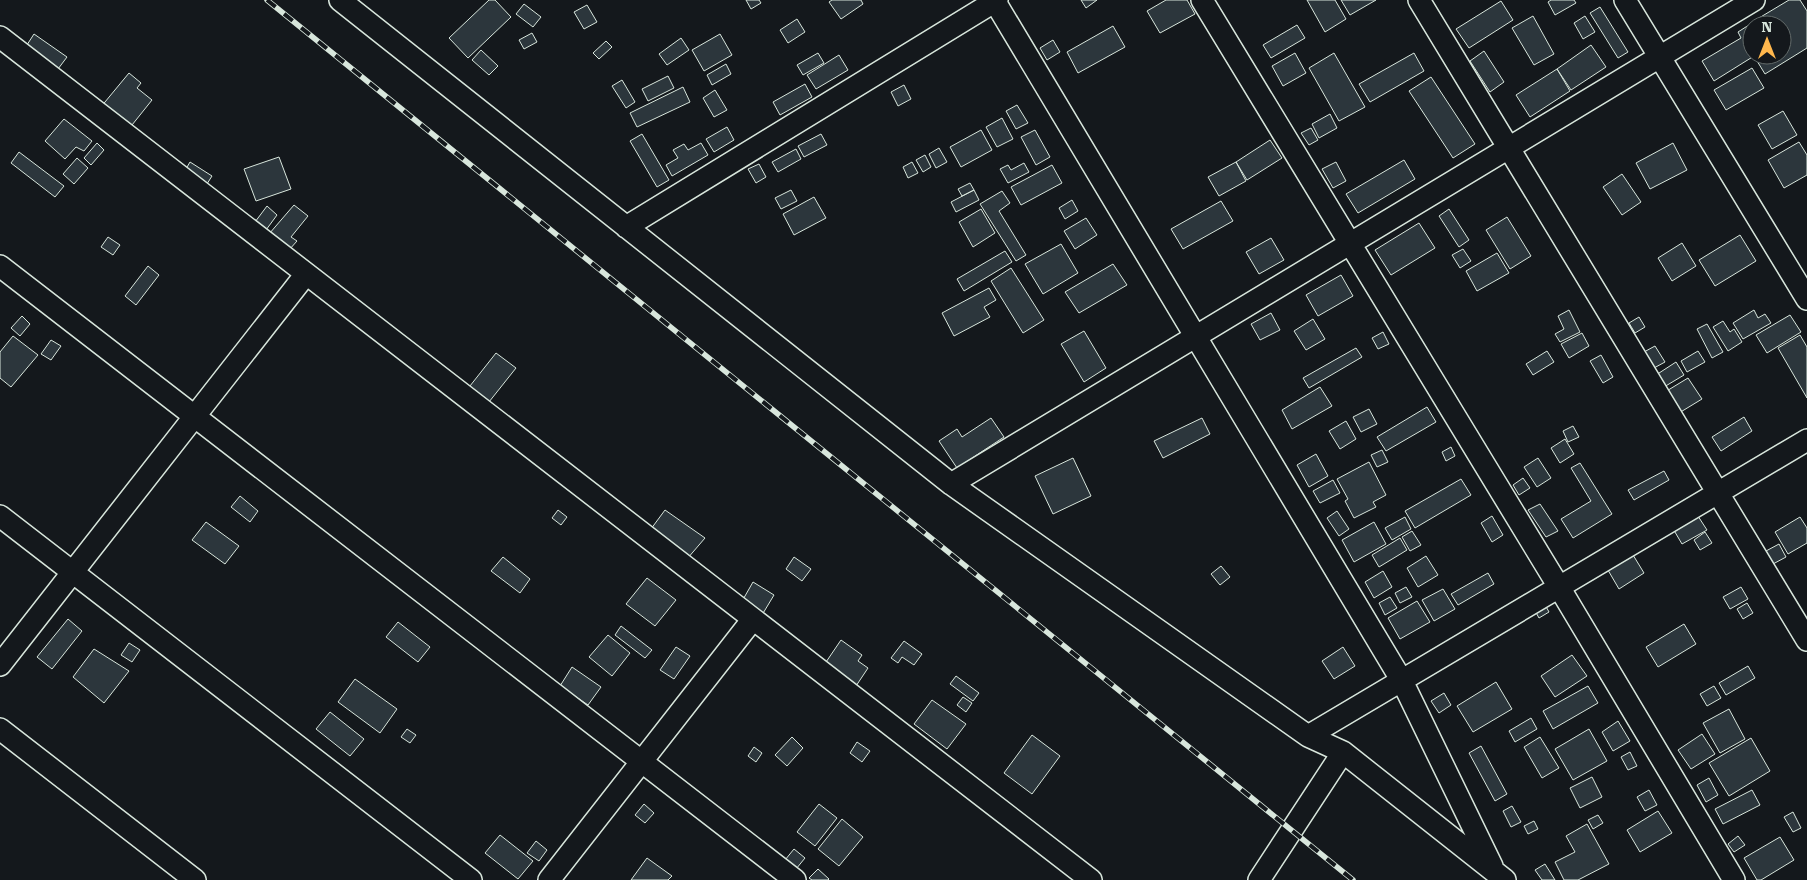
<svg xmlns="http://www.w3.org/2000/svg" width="1807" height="880" font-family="'Roboto Serif',serif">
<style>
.building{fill:#2c363c;stroke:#d8e6dc}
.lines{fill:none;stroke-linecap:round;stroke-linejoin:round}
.minor-casing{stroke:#d8e6dc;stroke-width:24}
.minor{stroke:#14181c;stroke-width:21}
.rail-casing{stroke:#d8e6dc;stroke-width:5.5}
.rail{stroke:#14181c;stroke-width:4;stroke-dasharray:11;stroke-linecap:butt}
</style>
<rect width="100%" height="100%" fill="#14181c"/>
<path class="building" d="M489,0h6l16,17 -43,41 -19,-20z
M746,0h13l2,3 -10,6z
M832,0h29l2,4 -22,15 -12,-17z
M1081,0h16l-11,8z
M1166,0h21l8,14 -35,19 -13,-22z
M1307,0h28l11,19 -21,13z
M1341,0h35l-26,15z
M1551,0h23l2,3 -21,12 -7,-13z
M1789,0h11l7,11v37l-42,26 -11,-18 -40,25 -12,-20 39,-23 -3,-6 14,-9 2,2h-2v30h30v-30h-19l-4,-7z
M1501,1l12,19 -44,28 -13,-19z
M524,4l17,13 -8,10 -17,-13z
M587,5l10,17 -13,7 -10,-17z
M1600,7l28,45 -10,6 -28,-45z
M1533,16l21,38 -20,11 -22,-37z
M1585,16l10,16 -12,7 -9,-16z
M797,19l8,13 -17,11 -8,-13z
M1297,25l8,13 -34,20 -8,-13z
M1113,26l12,21 -47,26 -11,-21z
M532,33l5,9 -13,7 -5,-9z
M34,34l33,23 -12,16 -32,-22z
M720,34l12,21 -28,16 -12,-21z
M681,38l8,12 -22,15 -8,-11z
M1053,40l7,12 -13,8 -7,-12z
M606,41l6,6 -13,12 -6,-6z
M1591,45l15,22 -35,23 -14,-21z
M481,50l17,16 -9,9 -17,-15z
M1484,51l20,31 -14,10 -20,-31z
M818,53l6,10 -21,12 -6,-10z
M1295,53l11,20 -23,13 -11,-20z
M1334,53l31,54 -26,14 -30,-53z
M1414,53l10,18 -54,31 -11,-18z
M839,55l9,15 -32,19 -9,-14z
M726,64l5,10 -19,11 -5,-10z
M1752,68l12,20 -38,22 -12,-20z
M1557,69l13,22 -40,26 -14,-22z
M129,73l12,10 -4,5 15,12 -24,30 -28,-22z
M668,76l6,12 -26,13 -6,-12z
M1431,77l44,67 -22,14 -44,-67z
M622,80l13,22 -9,6 -14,-22z
M805,84l7,13 -32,18 -7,-13z
M904,85l7,14 -13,7 -7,-14z
M683,87l7,15 -53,25 -7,-14z
M715,90l12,20 -13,7 -11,-19z
M1017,105l11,18 -12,6 -10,-18z
M1783,111l14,24 -25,14 -14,-24z
M1330,114l7,14 -18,10 -7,-14z
M1002,118l11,21 -16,8 -11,-20z
M64,119l28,22 -8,10 -8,-4 -11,12 -20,-18z
M727,127l7,13 -20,12 -8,-13z
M1311,128l7,12 -9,5 -8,-12z
M981,130l11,20 -31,17 -11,-20z
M1035,130l15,27 -14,8 -15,-28z
M642,134l27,46 -12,7 -27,-46z
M821,134l6,11 -23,12 -6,-11z
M1270,140l12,18 -35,22 -11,-18z
M1799,142l8,13v20l-23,13 -16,-28z
M97,143l7,7 -13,15 -7,-7z
M701,143l7,12 -36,21 -6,-11 12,-7 -5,-8 11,-6 4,6z
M1673,143l14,27 -37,19 -14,-26z
M939,148l8,14 -11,6 -7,-14z
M796,149l5,10 -23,13 -6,-10z
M19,152l45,34 -9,11 -44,-34z
M925,155l6,12 -8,5 -7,-12z
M279,157l12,32 -35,12 -12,-32z
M77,158l11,10 -14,16 -11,-10z
M1404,160l11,19 -57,34 -12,-19z
M190,162l22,14 -7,11 -22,-13z
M912,162l6,11 -10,5 -5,-11z
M1236,162l10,19 -27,15 -11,-19z
M1336,162l10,19 -13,7 -11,-19z
M1024,163l5,9 -21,11 -8,-14 8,-4 3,5z
M759,164l7,13 -10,6 -8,-14z
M1052,165l10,18 -41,22 -10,-18z
M1622,174l19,28 -19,13 -19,-28z
M970,183l4,7 -12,6 -4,-7z
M791,190l6,11 -16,8 -6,-11z
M974,190l5,10 -23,12 -5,-10z
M1002,191l8,12 -11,8 27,44 -10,6 -36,-57z
M814,197l12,21 -32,17 -11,-21z
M1072,200l6,11 -13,8 -6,-11z
M1221,201l12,20 -50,28 -12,-20z
M294,205l14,11 -17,21 6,4 -8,9 -20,-16z
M267,206l10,9 -11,15 -11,-8z
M981,209l14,24 -22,14 -14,-25z
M1449,209l20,31 -10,7 -20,-31z
M1507,217l24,39 -21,13 -24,-39z
M1086,218l11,17 -22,14 -11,-18z
M1419,223l16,25 -44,27 -16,-25z
M1740,235l16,26 -41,25 -16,-26z
M108,237l12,8 -7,10 -12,-8z
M1271,238l13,22 -25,14 -13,-22z
M1682,243l14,23 -24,15 -14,-23z
M1061,244l17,29 -35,21 -18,-30z
M1463,249l8,12 -11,7 -8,-13z
M1005,251l7,11 -48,29 -7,-12z
M1497,253l12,20 -32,18 -11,-20z
M1113,264l14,21 -48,28 -14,-21z
M148,266l11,9 -23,30 -11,-9z
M1011,268l33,52 -21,13 -32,-52z
M1341,275l12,21 -35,20 -12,-21z
M989,288l7,12 -12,7 6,10 -36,19 -12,-23z
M1569,310l11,22 -20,10 -5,-8 9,-5 -6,-13z
M1754,310l4,8 7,-4 6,9 -28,16 -10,-16z
M1271,313l9,17 -20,10 -9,-16z
M1790,315l11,17 -34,21 -11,-18z
M22,316l8,8 -10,12 -9,-8z
M1639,317l6,10 -10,6 -6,-10z
M1313,319l12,20 -19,11 -12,-19z
M1723,321l7,11 4,-3 8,13 -14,9 -15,-24z
M1707,324l16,28 -11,6 -15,-29z
M1084,331l22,37 -22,14 -23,-38z
M1383,332l6,12 -11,5 -6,-11z
M1582,333l7,13 -20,12 -8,-14z
M1800,335l7,12v51l-29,-50z
M13,336l25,19 -27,32 -11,-9v-26z
M51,340l10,6 -10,14 -10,-6z
M1655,346l10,16 -11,6 -10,-16z
M1356,348l6,9 -53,31 -6,-10z
M1547,351l7,11 -21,13 -7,-11z
M1698,351l7,11 -18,10 -6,-11z
M496,353l20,15 -31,39 -19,-16z
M1601,355l12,22 -10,6 -13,-22z
M1676,362l8,13 -20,12 -8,-12z
M1688,378l14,21 -23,14 -14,-21z
M1320,387l12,19 -40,23 -10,-19z
M1427,407l9,15 -50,29 -9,-14z
M1369,409l8,15 -16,8 -8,-15z
M1744,417l8,14 -31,20 -9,-14z
M991,418l13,19 -47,31 -18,-27 18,-12 5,8z
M1202,418l8,16 -47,24 -9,-17z
M1346,421l10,18 -16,10 -11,-18z
M1573,426l6,11 -11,5 -5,-11z
M1565,439l9,15 -14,9 -9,-15z
M1451,447l4,9 -9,5 -4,-9z
M1382,450l6,12 -11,5 -6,-12z
M1316,454l12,22 -19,11 -12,-22z
M1073,458l18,38 -38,18 -18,-38z
M1538,458l13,20 -14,9 -13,-20z
M1369,462l17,33 -13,7 3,5 -22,11 -9,-17 3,-2 -11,-20z
M1580,463l32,51 -39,24 -12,-19 30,-18 -20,-33z
M1664,471l5,9 -35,20 -6,-10z
M1523,478l7,10 -11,7 -6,-10z
M1461,479l10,16 -56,33 -10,-17z
M1333,480l7,13 -20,10 -7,-12z
M240,496l18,15 -8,11 -19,-15z
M1540,504l18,27 -12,6 -18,-27z
M558,510l9,7 -6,8 -9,-7z
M665,510l40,28 -18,21 -39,-26z
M1337,511l12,18 -10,7 -12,-18z
M1696,513l11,17 -25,14 -10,-17z
M1492,516l11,19 -11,7 -11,-19z
M1405,517l6,12 -19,11 -7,-12z
M1800,517l7,11v15l-19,11 -13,-22z
M206,522l33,24 -14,18 -33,-24z
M1374,522l12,22 -32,18 -12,-22z
M1412,531l9,14 -11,6 -8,-14z
M1705,532l7,11 -12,7 -6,-10z
M1400,538l7,12 -28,17 -7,-12z
M1779,544l7,13 -13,7 -7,-13z
M1630,550l14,23 -25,16 -14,-24z
M1426,556l12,19 -20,12 -11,-19z
M503,557l27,22 -10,14 -29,-22z
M794,557l17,12 -9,12 -16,-12z
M1221,566l9,11 -10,8 -9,-11z
M1383,571l9,16 -18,11 -9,-16z
M1488,573l6,11 -36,21 -7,-11z
M647,578l29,22 -21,26 -29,-22z
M753,582l21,13 -12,20 -21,-12z
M1406,587l6,10 -12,6 -5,-10z
M1741,587l7,12 -18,10 -7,-12z
M1443,589l12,20 -21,12 -12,-21z
M1390,597l7,11 -12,7 -6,-12z
M1417,601l13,21 -30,17 -12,-21z
M1543,601l6,11 -10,6 -6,-11z
M1747,603l6,10 -10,6 -6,-10z
M68,619l14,12 -30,38 -15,-12z
M398,622l32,25 -12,15 -32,-25z
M1684,624l12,20 -38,23 -12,-20z
M621,626l31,24 -7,8 -30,-23z
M608,635l22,18 -18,23 -23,-19z
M841,640l21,15 -4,6 10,7 -12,18 -32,-21z
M904,641l18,13 -8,11 -12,-8 -4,6 -7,-5z
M129,643l11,7 -8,12 -11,-7z
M676,647l14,9 -16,23 -14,-9z
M1343,647l12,19 -21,13 -12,-18z
M94,649l35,22 -25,32 -31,-26z
M1572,655l15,21 -32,21 -14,-21z
M1748,666l7,12 -29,17 -7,-12z
M572,667l29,20 -13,18 -28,-19z
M956,676l23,17 -6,8 -23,-17z
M355,679l42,30 -17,24 -42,-31z
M1496,682l16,27 -39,23 -16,-26z
M1588,686l10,17 -45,26 -10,-18z
M1714,686l7,12 -14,8 -7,-12z
M1444,693l7,12 -12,8 -8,-12z
M963,697l9,6 -6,9 -9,-7z
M932,700l34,24 -19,25 -33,-25z
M1729,709l16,30 -25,14 -17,-30z
M330,712l34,27 -14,17 -34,-27z
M1531,718l6,11 -22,13 -6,-11z
M1618,721l12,20 -17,10 -11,-19z
M407,729l9,6 -6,8 -9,-6z
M1589,729l18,32 -34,19 -18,-31z
M1702,734l13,20 -24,15 -13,-19z
M1032,735l28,21 -28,38 -28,-21z
M792,737l11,11 -16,18 -12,-11z
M1540,737l19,31 -17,10 -18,-31z
M1751,738l19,33 -41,25 -20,-33z
M857,742l13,9 -8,11 -12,-9z
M1481,746l26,48 -12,7 -26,-48z
M754,747l8,6 -6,9 -8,-6z
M1630,752l7,14 -9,4 -7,-13z
M1592,777l10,20 -22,11 -10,-20z
M1709,778l9,17 -12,7 -9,-17z
M1649,790l8,15 -12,6 -8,-14z
M1752,790l8,15 -37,19 -8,-15z
M644,804l10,9 -9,10 -10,-8z
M819,804l18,14 -22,28 -18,-14z
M1512,806l9,16 -10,5 -8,-16z
M1658,811l14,22 -32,19 -13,-22z
M1793,812l8,16 -8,4 -9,-15z
M1598,815l5,8 -10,6 -5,-9z
M842,819l21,18 -24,29 -21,-17z
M1534,821l4,8 -10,5 -4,-8z
M1587,824l22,40 -31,16h-14l-9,-18 20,-10 -9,-16z
M500,835l33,26 -15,18 -33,-26z
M1738,836l7,9 -11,7 -6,-8z
M1780,837l14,23 -33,20h-4l-13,-22z
M536,841l11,9 -8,11 -12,-8z
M794,849l11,9 -9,11 -11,-9z
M647,858l25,18 -4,4h-37z
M1545,864l10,16h-13l-7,-10z
M818,869l11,10 -1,1h-16l-3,-2z"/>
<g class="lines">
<defs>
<path id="minor" d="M340,0l611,484 357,252 35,16 162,128
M994,0l408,681 90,185
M1202,0l357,587 175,293
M1419,0l388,640
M1625,0l182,299
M0,37l1091,843
M626,227l371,-227
M0,266l795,614
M951,484l803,-484
M0,516l471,364
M0,665l306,-391
M0,729l195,151
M1308,736l499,-296
M549,880l204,-261
M1259,880l84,-128"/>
</defs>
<use href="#minor" class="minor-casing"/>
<use href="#minor" class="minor"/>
<defs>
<path id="rail" d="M267,0l1086,880"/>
</defs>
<use href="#rail" class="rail-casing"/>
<use href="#rail" class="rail"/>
</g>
<g transform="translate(1767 40)"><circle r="24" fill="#14181c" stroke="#626a69"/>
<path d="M0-4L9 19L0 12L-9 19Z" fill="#ffb74d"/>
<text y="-8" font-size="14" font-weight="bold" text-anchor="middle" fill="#d8e6dc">N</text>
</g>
</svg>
